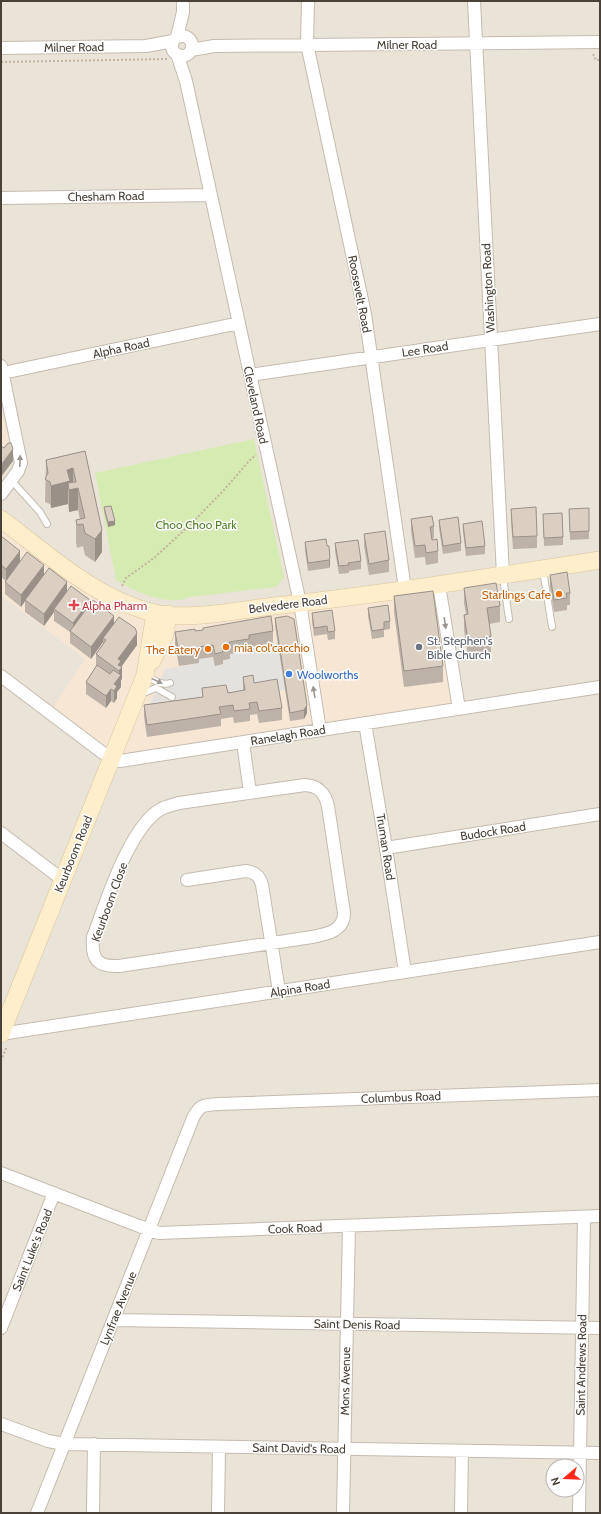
<svg xmlns="http://www.w3.org/2000/svg" width="601" height="1514" font-family="Cabin,sans-serif">
<style>
.residential{fill:#eae3d8;fill-rule:evenodd}
.commercial{fill:#f8e6d5}
.green{fill:#d6ebb2}
.parking{fill:#e4e2df}
.lines{fill:none;stroke-linecap:round;stroke-linejoin:round}
.lane-casing{stroke:#c5bbaf;stroke-width:8}
.street-casing{stroke:#c5bbaf;stroke-width:14}
.secondary-casing{stroke:#dac49b;stroke-width:18}
.path{stroke:#c4b39d;stroke-width:2;stroke-dasharray:2 2;stroke-linecap:butt}
.lane{stroke:#fff;stroke-width:6}
.street{stroke:#fff;stroke-width:12}
.secondary{stroke:#ffeecb;stroke-width:17}
.wall{fill:#bcb2a7}
.shaded-wall{fill:#999188}
.building{fill:#dbcfc2;stroke:#999188}
.oneway{fill:#9b9692}
.food-dot{fill:#e8710a;stroke:#fff;stroke-width:1.5}
.health-dot{fill:#e0444e;stroke:#fff;stroke-width:1.5}
.worship-dot{fill:#6b7280;stroke:#fff;stroke-width:1.5}
.shop-dot{fill:#3f7fe0;stroke:#fff;stroke-width:1.5}
.labels{text-anchor:middle;dominant-baseline:central;stroke-width:3;stroke-linejoin:round;paint-order:stroke}
.street-label{font-size:12px;fill:#4a4138;stroke:#fff}
.park-label{font-size:12px;fill:#508027;stroke:#fff}
.food-label{font-size:12px;fill:#c56008;stroke:#fff;text-anchor:end}
.health-label{font-size:12px;fill:#be3a42;stroke:#fff;text-anchor:start}
.worship-label{font-size:12px;fill:#5b616d;stroke:#fff;text-anchor:start}
.shop-label{font-size:12px;fill:#366cbe;stroke:#fff;text-anchor:start}
</style>
<rect width="100%" height="100%" fill="#f6f1ea"/>
<path class="residential" d="M1,1h599v1512h-599v-918l84,64 215,-56 -155,7 -144,-91zM553,1466h24v24h-24z"/>
<path class="commercial" d="M1,406l12,55 -12,16z
M1,519l86,64 68,30 284,-28 20,124 -339,52 -70,-49 35,-53 -84,-64z"/>
<path class="green" d="M254,439l30,138 -8,10 -86,10c-21,10 -55,-5 -74,-17l-21,-107z"/>
<path class="parking" d="M278,643l8,47 -32,5 -11,-6 2,13 -101,15 21,-48 33,-6v-4l15,-2 9,3 7,-6 20,-3v-4z"/>
<g class="lines">
<defs>
<path id="lane" d="M11,480l29,32 7,12
M543,570l9,57
M503,577l6,42
M146,676c9,4 14,10 24,7
M141,694l15,-6 16,9"/>
<path id="street" d="M308,1l-1,43 58,270 40,275
M474,1l29,574
M172 46a10 10 0 1 1 20 0a10 10 0 1 1-20 0Z
M177,37l6,-25v-11
M1,48l145,-2 27,-5
M191,50l23,-4 386,-4
M177,54l9,27 114,522 20,127
M1,198l210,-3
M1,366l20,97 -3,8 -17,23
M3,373l236,-50
M250,375l350,-51
M439,585l20,124
M1,676l90,68 12,9 17,8 480,-74
M365,723l21,125 19,124
M243,742l7,51
M305,785c14,1 20,8 23,21l16,107c0,18 -17,21 -32,24l-193,29c-22,1 -28,-7 -26,-29 13,-34 36,-110 68,-128 6,-3 12,-4 18,-6z
M1,833l62,47
M386,848l214,-34
M187,880l59,-9c9,1 14,5 16,14l17,106
M1,1034l599,-92
M1,1173l138,53 20,7 441,-17
M113,1320l487,8
M1,1328l53,-135
M1,1424l47,17 16,3 536,9
M37,1513l156,-395c7,-14 11,-13 26,-14l381,-14
M93,1513l1,-69
M218,1513l1,-66
M343,1513l6,-287
M461,1513l1,-61
M579,1513l5,-296"/>
<path id="secondary" d="M1,519c47,35 94,80 153,94 35,8 84,-3 120,-7 109,-12 217,-29 326,-46
M152,661l13,-27 3,-20
M1,1034l144,-359 10,-62"/>
</defs>
<use href="#lane" class="lane-casing"/>
<use href="#street" class="street-casing"/>
<use href="#secondary" class="secondary-casing"/>
<path class="path" d="M593,54l3,6h4
M1,62l167,-3
M122,586l4,-8 28,-20 38,-35 31,-32 27,-31 6,-5
M1,1061l6,-15"/>
<use href="#lane" class="lane"/>
<use href="#street" class="street"/>
<use href="#secondary" class="secondary"/>
</g>
<path class="wall" d="M85,451l17,101 -7,10 -10,-7 -2,-9 -6,2 -1,-6v-22l4,-1 -2,-9 -9,2 -1,-8 -17,4 -1,-4 -5,-2 1,-42z
M104,507l11,18 -7,2 -4,-15z
M511,509l26,27v12l-24,1 -2,-28z
M569,509l20,22v8l-19,1z
M543,514l20,23v8l-19,1z
M411,519l23,7v12l-2,1 6,12v12l-12,2 -1,-8 -10,1 -4,-27z
M439,520l22,23v8l-18,3 -4,-26z
M463,524l22,22v8l-19,2 -3,-24z
M364,534l25,26v12l-20,3 -5,-29z
M1,536l19,25 24,13 23,17 23,13 24,19 23,22 -16,22 1,12 -1,1v7l-4,5v6l-3,5 -3,-2 -5,7 -20,-14v-12l10,-16v-12l7,-10v-2l-12,17 -21,-16v-11l-16,-11v-9l-10,14 -19,-14v-11l-4,6 -16,-13v-12l1,-1 -5,-4z
M326,539l4,27 -1,2 -21,3 -3,-21v-8z
M335,543l26,18v8l-12,2v2l-10,1 -4,-23z
M550,575l20,18v12h-3v5l-13,2 -4,-25z
M464,588l36,18v16l-11,2 2,12v16l-23,4 -4,-26v-15l2,-1 -2,-11z
M394,596l49,70v16l-39,5 -10,-75z
M368,608l22,13v8l-6,1v7l-12,2 -4,-23z
M312,613l23,18v8l-7,1 -1,-6 -13,2 -2,-15z
M275,618l32,95 -3,6 -14,2 -15,-95z
M195,631h78v12l-24,4v4l-19,3v5l-7,1v4l-8,2 -2,-9 -14,2v4l-20,3 -4,-22v-12z
M243,677l11,6 28,25v12l-23,3 -2,-9 -7,1v6l-16,2 -1,-6 -12,2v7l-74,11 -3,-20v-12l58,-8v-9l26,5 15,-3z"/>
<path class="shaded-wall" d="M13,449v12l-12,16v-12z
M73,468v21l5,-1v22l-9,2v-22l-1,-7v21l-17,4v-22l16,-16z
M115,521v4l-7,2v-5z
M102,530v22l-7,10v-23z
M20,551v12l-14,18v-12z
M330,558v8l-1,2v-8z
M44,565v12l-19,23v1l-4,6v-12z
M67,582v12l-13,15v3l-10,14v-12z
M90,600v12l-17,22v-11z
M114,616v12l-11,10v4l-12,17v-12z
M137,633v12l-16,22h1v12l-1,1v7l-4,5v6l-3,5v-19l5,-6v-7l-1,-1v-11z
M111,689v12l-5,7v-12z
M307,705v8l-3,6v-9z"/>
<path class="building" d="M8,443h3l2,6 -12,16v-19l3,2z
M85,451l17,79 -7,9 -10,-6 -2,-9 -6,1 -1,-5 9,-2 -7,-30 -9,2 -1,-7 8,-1 -3,-14 -6,2 3,11 -19,5 -1,-4 -5,-3 3,-6 -2,-13z
M111,506l4,15 -7,1 -4,-15z
M536,507l1,29 -24,1 -2,-28z
M589,508v23l-19,1 -1,-23z
M562,513l1,24 -19,1 -1,-24z
M432,516l2,10 -4,1 2,13 5,-1 1,12 -12,2 -1,-8 -10,1 -4,-27z
M458,517l3,26 -18,3 -4,-26z
M482,521l3,25 -19,2 -3,-24z
M385,531l4,29 -20,4 -5,-30z
M1,536l19,15 -14,18 -5,-4z
M326,539l1,7h2l1,12 -1,2 -21,3 -3,-21z
M358,540l3,21 -13,2 1,2 -10,1 -4,-23z
M27,552l17,13 -23,30 -16,-13z
M49,568l18,14 -23,32 -19,-14z
M567,572l3,21h-4l1,5 -13,2 -4,-25z
M496,583l4,23 -13,2 4,28 -23,4 -4,-25 4,-1 -4,-26z
M71,586l19,14 -17,23 -19,-14z
M433,591l10,75 -39,5 -10,-75z
M93,600l21,16 -23,31 -21,-16z
M388,605l2,16 -6,1v7l-12,2 -4,-23z
M332,610l3,21 -7,1 -1,-6 -13,2 -2,-15z
M271,616l2,15 -24,4v4l-20,3 1,5 -8,1 1,4 -8,2 -2,-9 -15,2 1,4 -20,3 -4,-22 20,-3v2l8,-1v-2z
M287,616l7,3 13,86 -3,5 -14,3 -15,-95z
M119,617l16,11 2,5 -19,26 3,2 -3,4 4,2 -3,4 -23,-17 10,-14 -3,-2z
M97,665l13,9 3,-4 8,5 -7,9 3,2 -3,5 -3,-2 -5,7 -20,-14z
M253,675l1,8 23,-4 5,29 -23,3 -2,-9 -8,1 1,6 -16,2 -1,-6 -14,2 2,7 -74,11 -3,-20 59,-8 -1,-9 24,-3 2,8 17,-3 -2,-13z"/>
<defs><path id="oneway-solid" d="M-6-.8H1V-3.2L6.5 0L1 3.2V.8H-6Z"/></defs>
<g class="oneway">
<use href="#oneway-solid" transform="translate(20 461) rotate(-88)"/>
<use href="#oneway-solid" transform="translate(445 623) rotate(81)"/>
<use href="#oneway-solid" transform="translate(157 681) rotate(26)"/>
<use href="#oneway-solid" transform="translate(314 692) rotate(-99)"/>
</g>
<g class="food-dot">
<circle cx="559" cy="594" r="4"/>
<circle cx="226" cy="647" r="4"/>
<circle cx="208" cy="649" r="4"/>
</g>
<path class="health-dot" d="M72 599h4v4h4v4h-4v4h-4v-4h-4v-4h4z"/>
<circle class="worship-dot" cx="419" cy="647" r="4"/>
<circle class="shop-dot" cx="289" cy="674" r="4"/>
<g class="labels">
<g class="street-label">
<text x="407" y="44">Milner Road</text>
<text transform="translate(74 47) rotate(-1)">Milner Road</text>
<text transform="translate(106 196) rotate(-1)">Chesham Road</text>
<text transform="translate(488 288) rotate(-93)">Washington Road</text>
<text transform="translate(360 294) rotate(79)">Roosevelt Road</text>
<text transform="translate(121 348) rotate(-12)">Alpha Road</text>
<text transform="translate(425 349) rotate(-9)">Lee Road</text>
<text transform="translate(256 405) rotate(78)">Cleveland Road</text>
<text transform="translate(288 604) rotate(-7)">Belvedere Road</text>
<text transform="translate(288 735) rotate(-9)">Ranelagh Road</text>
<text transform="translate(493 831) rotate(-9)">Budock Road</text>
<text transform="translate(386 847) rotate(81)">Truman Road</text>
<text transform="translate(73 854) rotate(-68)">Keurboom Road</text>
<text transform="translate(109 902) rotate(-70)">Keurboom Close</text>
<text transform="translate(300 988) rotate(-9)">Alpina Road</text>
<text transform="translate(401 1097) rotate(-2)">Columbus Road</text>
<text transform="translate(295 1228) rotate(-2)">Cook Road</text>
<text transform="translate(32 1250) rotate(-68)">Saint Luke's Road</text>
<text transform="translate(118 1308) rotate(-68)">Lynfrae Avenue</text>
<text transform="translate(357 1324) rotate(1)">Saint Denis Road</text>
<text transform="translate(581 1365) rotate(-89)">Saint Andrews Road</text>
<text transform="translate(345 1381) rotate(-89)">Mons Avenue</text>
<text transform="translate(299 1448) rotate(1)">Saint David's Road</text>
</g>
<g class="park-label">
<text x="196" y="524">Choo Choo Park</text>
</g>
<g class="food-label">
<text x="551" y="594">Starlings Cafe</text>
<text x="234" y="647" text-anchor="start">mia col'cacchio</text>
<text x="200" y="649">The Eatery</text>
</g>
<g class="health-label">
<text x="82" y="605">Alpha Pharm</text>
</g>
<g class="worship-label">
<text x="427" y="640">St. Stephen's<tspan x="427" dy="14">Bible Church</tspan></text>
</g>
<g class="shop-label">
<text x="297" y="674">Woolworths</text>
</g>
</g>
<rect width="601" height="1514" fill="none" stroke="#4a4138" stroke-width="4"/>
<g transform="translate(565 1478) rotate(251)"><circle r="19" fill="#ffffff" stroke="#b7b3af"/>
<path d="M0-3L7 15L0 10L-7 15Z" fill="#ff2718"/>
<text y="-6" font-size="11" font-weight="bold" text-anchor="middle" fill="#4a4138">N</text>
</g>
</svg>
